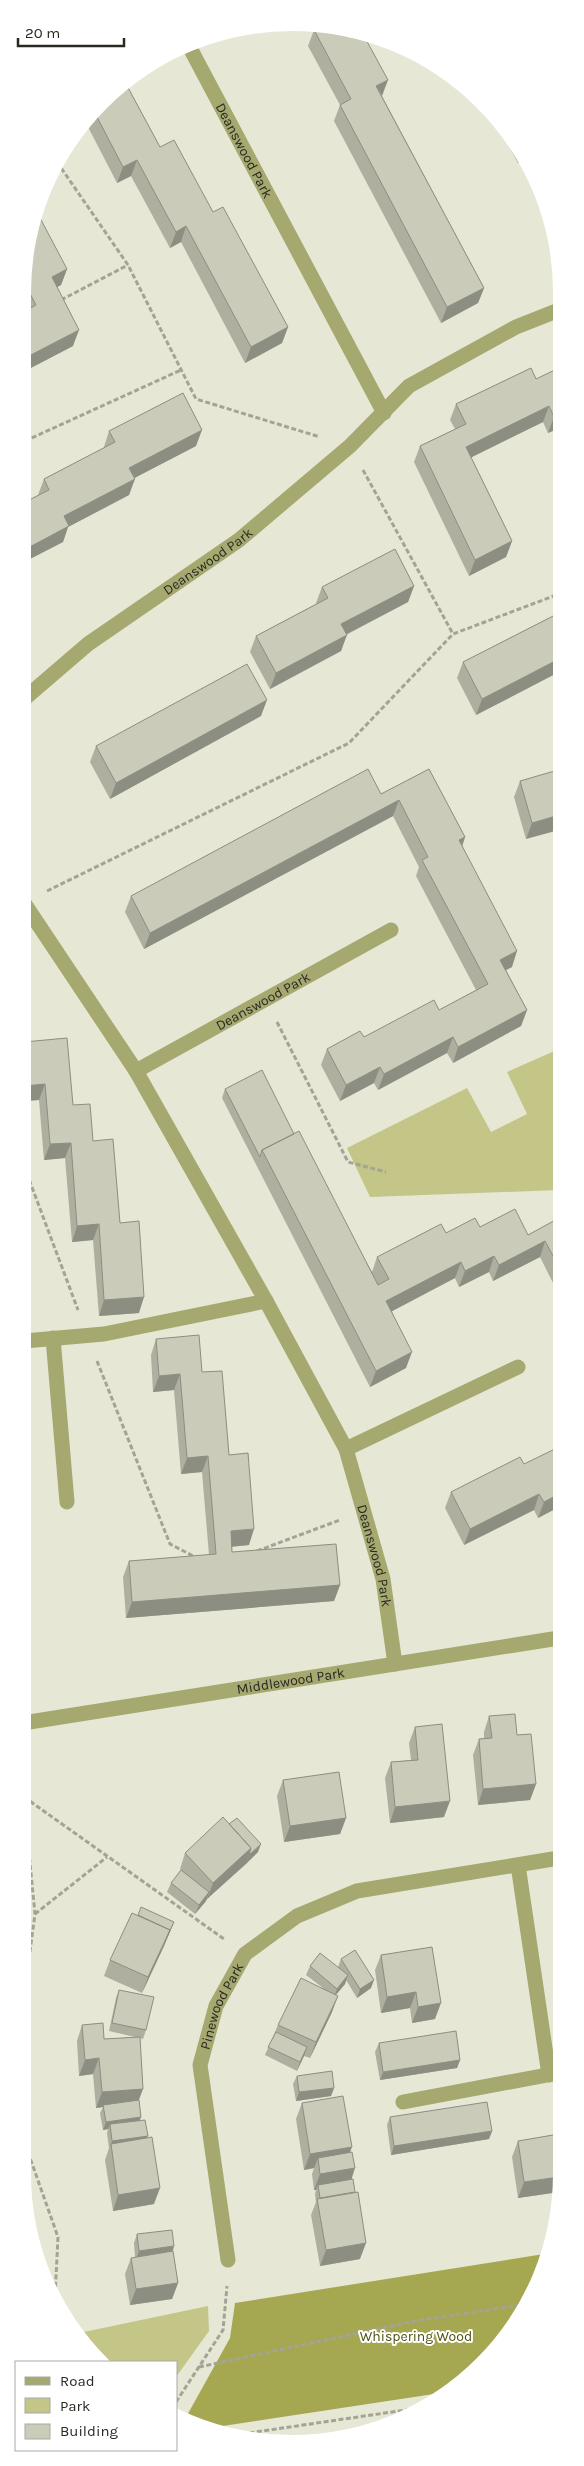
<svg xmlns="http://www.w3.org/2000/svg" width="584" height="2466" font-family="Karla,sans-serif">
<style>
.green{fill:#c3c687}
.forest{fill:#a6a851}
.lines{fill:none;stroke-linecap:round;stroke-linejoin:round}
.path{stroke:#a3a496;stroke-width:3;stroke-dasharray:5 2.5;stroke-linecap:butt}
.lane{stroke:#a5a86f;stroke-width:15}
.street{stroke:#a5a86f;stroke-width:15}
.wall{fill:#aeaf9f}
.shaded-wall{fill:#8d8e82}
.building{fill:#cacbb9;stroke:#8d8e82}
.labels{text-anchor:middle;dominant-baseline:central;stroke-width:4;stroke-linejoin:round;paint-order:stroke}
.street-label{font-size:14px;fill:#282922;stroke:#fff}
.park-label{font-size:14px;fill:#50510e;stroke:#fff}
</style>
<rect width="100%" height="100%" fill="#e6e7d5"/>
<path class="green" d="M559,1049v141l-189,7 -23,-49 120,-60 24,44 36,-18 -20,-42z
M208,2306l1,25 -33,46v-15h-73l-13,-10 -11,-17v-2z"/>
<path class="forest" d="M544,2254l-18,54 -70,80 -9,4 -231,35 -31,-8 45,-81 5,-35z"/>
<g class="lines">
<path class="path" d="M57,162l71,103 68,134 124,38
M61,300l67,-35
M25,441l156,-71
M363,470l90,164 106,-40
M47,891l302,-148 104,-109
M277,1022l71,140 38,10
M24,1166l54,144
M97,1361l73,183 25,13
M257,1551l83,-31
M24,1797l200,142
M35,1914l72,-57
M23,2004l12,-90 -12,-123
M23,2138l35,99 -3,60
M199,2367l216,-46 112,-17
M176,2402l47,-72 4,-44
M242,2434l177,-26"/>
<path class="lane" d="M53,1338l14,164"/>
<g class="street">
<path id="s1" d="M190,48l194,365"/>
<path id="s2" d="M24,699l64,-55 151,-104 111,-94 59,-60 107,-59 43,-17"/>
<path id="s3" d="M24,903l112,168 130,230 80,148 37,130 12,85"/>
<path id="s4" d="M136,1071l255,-141"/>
<path d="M24,1341l80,-7 162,-33"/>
<path d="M346,1449l172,-82"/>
<path id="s5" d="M23,1723l536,-85"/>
<path d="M518,1865l31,210"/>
<path d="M403,2102l155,-29"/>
<path id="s6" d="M228,2260l-28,-195 16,-59 29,-52 52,-38 60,-25 202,-33"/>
</g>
</g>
<path class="wall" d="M314,30l68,66 102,192 -6,15 -37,20 -107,-202 6,-16 -32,-59z
M125,82l35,65 53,65 75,115 -6,16 -37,20 -64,-121 -11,6 -39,-72 -14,7 -30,-58z
M490,112l34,48 -6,3z
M25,257l42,12 -6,16 -4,2 16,59 -48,25z
M531,368l28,60 -11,5 -5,-11 -72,35 41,84 -6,16 -37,19 -55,-114 6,-16 35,-17 -5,-9 6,-16z
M109,431l87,15 -62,32 -5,17 -61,32 -5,15 -39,20 1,-59 13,-8 6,-16 60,-31v-1z
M414,586l-6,16 -62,33 -5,16 -71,38 -20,-37 6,-16 60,-32v-1l6,-16z
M559,613v59l-83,43 -19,-37 6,-16z
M261,716l-151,83 -20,-37 6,-16z
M429,769l36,68 -3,9 50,121 -6,3 21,40 -6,16 -68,37 -6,-10 -69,37 -4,-7 -34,18 -19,-36 6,-16 37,-12 75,-27 37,-20 -60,-114 3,-9 -26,-51 -249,133 -19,-37 6,-16 250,-102z
M559,773l-33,66 -12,-42 6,-16z
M24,1042l49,63 20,36 27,82 19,90 -40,3 -6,-76 -21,2 -7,-84 -21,2 -5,-60 -15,1z
M225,1089l69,45 78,138 5,-15 69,-24 34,-6 48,8 31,-17v77l-19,-38 -47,24 -4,-9 -30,15 -4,-9 -63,33 14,57 -36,19 -148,-289z
M156,1339l46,33 27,83 20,90 -17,2v5l108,33 -6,16 -208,17 -3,-41 6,-16 80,-6 -7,-83 -21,2 -7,-84 -21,2 -2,-37z
M524,1464l35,43 -21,11 -4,-8 -70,35 -19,-37 6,-16z
M489,1716l28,19 19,49 -6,16 -52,5 -5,-50 6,-16 5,-1v-6z
M415,1727l29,90 -54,6 -5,-45 6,-16 20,-2 -2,-17z
M283,1780l63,38 -6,16 -56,8 -7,-46z
M258,1852l-51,47 -1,2 -11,13 -28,-22 4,-9 10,-13 -1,-1 5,-16z
M138,1915l36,7 -10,24 -22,47 -38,-17 6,-16z
M432,1947l3,72 -23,4 -2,-15 -29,5 -6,-43 6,-15z
M341,1959l30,29 -14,10 -11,-18 -1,4 -9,11 -4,17 -22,46 -6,-2 -7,15 -32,-16 13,-30 45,-37 -17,-13 4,-9 28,1z
M119,1990l27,40 -3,9 -3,-1 -1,62 2,17 -2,3 8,18 7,66 -41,7 -8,-51 4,-12 -2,-15 1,-4 -5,1 -3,-17 3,-6 -7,1 -3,-34 -14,2 -2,-35 5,-16 22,14 31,-2 -26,-6 7,-33z
M379,2043l81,17 -3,8 -77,12 -5,-28z
M297,2076l37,12 -3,8 -35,5 -3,-17z
M302,2103l48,49 2,27 8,80 -40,7 -9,-51 5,-13 -1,-8 1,-4h-2l-2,-16 2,-6 -10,2 -8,-51z
M390,2117l102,14 -3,8 -98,16 -4,-30z
M559,2134v58l-41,6 -6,-41 6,-16z
M137,2234l37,12 -1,5 5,32 -6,16 -42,6 -5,-31 6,-16 4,-1 -1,-14z"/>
<path class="shaded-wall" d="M388,80l-6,16 -6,-10z
M521,155l3,5 -6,3z
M137,160l-6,16 -14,7 6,-16z
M186,226l-5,16 -11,6 6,-16z
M67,269l-6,16 -15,8 6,-16z
M484,288l-6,15 -37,20 6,-16z
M288,327l-6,16 -37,20 6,-16z
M79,330l-6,16 -48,25v-13z
M549,406l-6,16 -83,41 6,-16z
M559,414v14l-11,5 6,-16z
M202,430l-6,16 -73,38 6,-16z
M135,479l-6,16 -61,32 -5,15 -39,20v-12l40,-34z
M512,541l-6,16 -37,19 6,-16z
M414,586l-6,16 -73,38 6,-16z
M347,635l-6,16 -71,38 6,-16z
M559,659v13l-83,43 6,-16z
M267,700l-6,16 -151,83 6,-16z
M399,800l-6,16 -249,133 6,-16z
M559,815v15l-33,9 6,-16z
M465,837l-5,16 -1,-13z
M517,951l-5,16 -18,9 6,-16z
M527,1010l-6,16 -68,37 5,-16z
M453,1037l-6,16 -69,37 6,-16z
M380,1067l-6,16 -34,18 6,-16z
M45,1084l-6,16 -15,1v-15z
M71,1143l-6,15 -21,2 6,-16z
M99,1224l-6,16 -21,2 5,-16z
M545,1241l-5,16 -47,24 6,-16z
M494,1256l-5,16 -30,15 6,-16z
M461,1262l-6,16 -74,39 5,-16z
M144,1297l-5,16 -40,3 5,-16z
M412,1352l-6,16 -36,19 6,-16z
M180,1374l-6,16 -21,2 6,-16z
M208,1456l-6,16 -21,2 6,-16z
M539,1494l-5,16 -70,35 6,-16z
M559,1494v13l-21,11 6,-16z
M254,1529l-5,16 -24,2 6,-16z
M340,1585l-6,16 -208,17 6,-16z
M536,1784l-6,16 -52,5 5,-16z
M450,1801l-6,16 -54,6 5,-16z
M346,1818l-6,16 -56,8 6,-16z
M261,1844l-3,8 -12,12 3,-9z
M251,1848l-5,16 -39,35 6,-16z
M209,1892l-3,9 -11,13 4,-9z
M174,1922l-10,24 -22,47 6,-16z
M348,1975l-3,9 -11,13 3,-8z
M374,1980l-3,8 -14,10 3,-9z
M416,1992l-6,16 -29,5 6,-16z
M338,1996l-6,16 -22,46 6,-16z
M441,2003l-6,16 -23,4 6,-16z
M307,2047l-3,9 -7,15 3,-9z
M99,2058l-6,16 -14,2 6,-16z
M460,2060l-3,8 -77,12 3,-8z
M334,2088l-3,8 -35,5 3,-9z
M143,2089l-6,16h-34v2l-7,1 6,-16z
M141,2117l-3,9 -28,-2 -2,5 -5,1 3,-8z
M492,2131l-3,8 -98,16 3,-9z
M148,2136l-3,9h-34l1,-4z
M352,2147l-6,16 -28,-5 -4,10 -10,2 6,-16z
M355,2168l-5,16 -32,1 -2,5h-2l6,-16z
M559,2177v15l-41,6 6,-16z
M160,2188l-6,16 -41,7 5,-16z
M366,2243l-6,16 -40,7 6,-16z
M174,2246l-3,9 -35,4 3,-8z
M178,2283l-6,16 -42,6 6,-16z"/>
<path class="building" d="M323,25h4l37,11 24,44 -12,6 108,202 -37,19 -107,-202 11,-6 -37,-69z
M125,82l35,65 14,-7 39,72 10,-5 65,120 -37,20 -65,-121 -10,6 -39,-72 -14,7 -27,-52z
M39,216l28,53 -15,8 27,53 -54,28v-47l11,-6 -11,-21v-27z
M531,368l5,11 23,-11v46l-5,3 -5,-11 -83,41 46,94 -37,19 -55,-114 46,-22 -10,-20z
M183,393l19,37 -73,38 6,11 -71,37 5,10 -45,24 1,-48 24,-12 -5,-11 71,-37 -6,-11z
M395,549l19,37 -73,38 6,11 -71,38 -20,-37 72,-38 -6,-11z
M559,613v46l-77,40 -19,-37z
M247,664l20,36 -151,83 -20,-37z
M368,769l13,25 48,-25 36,68 -6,3 58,111 -17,9 27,50 -69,37 -5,-10 -69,37 -4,-7 -34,18 -19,-36 33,-18 4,6 70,-37 5,10 49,-26 -66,-124 6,-3 -29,-57 -249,133 -19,-37z
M558,770l1,3v42l-27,8 -12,-42z
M67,1038l6,67 17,-1 3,37 20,-2 7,84 19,-2 5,76 -40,3 -5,-76 -22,2 -6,-83 -21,1 -5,-60 -21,2v-44z
M262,1070l32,64 -32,16 -2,7 -35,-68z
M299,1131l79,154 11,-6 -12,-22 64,-33 5,9 29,-15 5,9 35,-18 13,26 31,-17v49l-14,-26 -46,24 -5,-9 -29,15 -4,-9 -75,39 26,51 -36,19 -114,-221z
M199,1335l3,37 20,-1 7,84 19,-2 6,76 -23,2 1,21 104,-8 4,41 -208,17 -3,-41 87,-7 -8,-98 -21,2 -7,-84 -21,2 -3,-37z
M559,1447v47l-15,8 -5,-8 -69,35 -19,-37 69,-35 4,7z
M515,1714l2,21 14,-1 5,50 -53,5 -4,-50 13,-1 -3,-22z
M442,1724l8,77 -55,6 -4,-45 27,-2 -3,-33z
M339,1772l7,46 -56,8 -7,-46z
M223,1817l28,31 -38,35 -28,-30z
M237,1818l24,26 -12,11 2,-7 -22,-24z
M181,1870l28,22 -10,13 -28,-22z
M141,1907l33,15 -7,15 3,-7 -32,-15z
M132,1913l38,17 -22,47 -38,-17z
M432,1947l9,56 -23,4 -2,-15 -29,5 -6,-42z
M355,1950l19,30 -14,9 -19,-30z
M320,1953l28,22 -11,14 -27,-23z
M301,1978l37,18 -22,46 -38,-17z
M119,1990l35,7 -8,33 -34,-7z
M103,2023l1,16 36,-2 3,52 -41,3 -3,-34 -14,2 -3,-35z
M456,2031l4,29 -77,12 -4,-29z
M276,2032l31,15 -7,15 -32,-15z
M332,2071l2,17 -35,4 -2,-16z
M343,2096l9,51 -42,7 -8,-51z
M139,2100l2,17 -35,5 -3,-17z
M487,2102l5,29 -98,15 -4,-29z
M145,2120l3,16 -36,5 -2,-17z
M559,2134v43l-35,5 -6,-41z
M152,2137l8,51 -42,7 -7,-51z
M352,2152l3,16 -35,6 -2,-16z
M353,2179l2,13 -35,6 -2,-13z
M358,2192l8,51 -40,7 -9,-51z
M172,2230l2,16 -35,5 -2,-17z
M173,2251l5,32 -42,6 -5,-31z"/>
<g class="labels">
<g class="street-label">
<text stroke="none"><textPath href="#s1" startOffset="116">Deanswood Park</textPath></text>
<text stroke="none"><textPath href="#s2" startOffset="230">Deanswood Park</textPath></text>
<text stroke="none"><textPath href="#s4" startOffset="145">Deanswood Park</textPath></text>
<text stroke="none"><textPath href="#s3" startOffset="745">Deanswood Park</textPath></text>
<text stroke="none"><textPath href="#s5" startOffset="271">Middlewood Park</textPath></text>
<text stroke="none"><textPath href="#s6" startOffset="260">Pinewood Park</textPath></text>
</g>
<g class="park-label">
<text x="416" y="2336">Whispering Wood</text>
</g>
</g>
<path d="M0 0H584V2466H0ZM292 31H292A261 261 0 0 1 553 292V2174A261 261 0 0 1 292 2435H292A261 261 0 0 1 31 2174V292A261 261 0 0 1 292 31Z" fill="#fff" fill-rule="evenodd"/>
<rect x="15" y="2361" width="162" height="90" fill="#ffffff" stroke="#a9a9a7"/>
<rect x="25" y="2377" width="25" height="8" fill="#a5a86f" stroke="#a9a9a7"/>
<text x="60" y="2386" font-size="15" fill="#282922">Road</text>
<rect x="25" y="2398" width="25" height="15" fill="#c3c687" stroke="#a9a9a7"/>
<text x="60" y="2411" font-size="15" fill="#282922">Park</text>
<rect x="25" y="2424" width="25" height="15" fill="#cacbb9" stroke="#a9a9a7"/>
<text x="60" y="2436" font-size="15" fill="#282922">Building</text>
<path d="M18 38v8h106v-8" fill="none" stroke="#282922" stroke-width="2.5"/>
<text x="25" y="38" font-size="15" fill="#282922" stroke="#ffffff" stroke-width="4" paint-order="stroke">20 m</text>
</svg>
